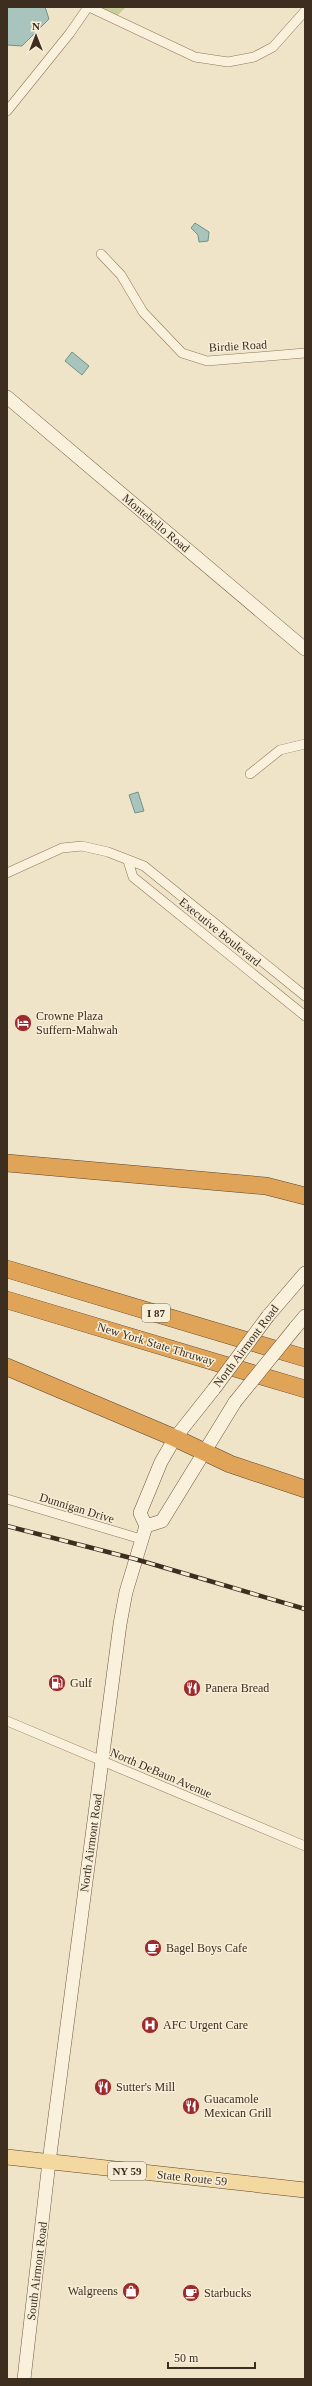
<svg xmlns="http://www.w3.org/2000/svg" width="312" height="2386" font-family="'Times New Roman',serif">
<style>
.green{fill:#c9cf9b}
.water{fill:#a9c4bc;stroke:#6f938a}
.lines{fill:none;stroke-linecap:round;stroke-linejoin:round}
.street-casing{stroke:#8d765c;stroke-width:10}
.secondary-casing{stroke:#6f573f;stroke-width:14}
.primary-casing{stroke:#5b4430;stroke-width:16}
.highway-casing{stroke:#5b4430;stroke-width:18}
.street{stroke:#faf1dc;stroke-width:9}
.secondary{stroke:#faf1dc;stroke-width:13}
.primary{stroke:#f3d9a0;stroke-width:15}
.highway{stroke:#e0a458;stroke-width:17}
.rail-casing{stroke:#3d2e20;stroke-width:4.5}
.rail{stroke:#f7eed8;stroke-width:3;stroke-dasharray:9;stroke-linecap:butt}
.secondary-bridge-casing{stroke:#6f573f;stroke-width:14;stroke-linecap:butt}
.secondary-bridge{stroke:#faf1dc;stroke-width:13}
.labels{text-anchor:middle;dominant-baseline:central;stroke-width:3;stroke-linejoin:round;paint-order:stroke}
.shield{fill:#f7eed8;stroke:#756857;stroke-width:1}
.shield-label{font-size:11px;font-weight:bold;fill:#3d2e20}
.street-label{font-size:12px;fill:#3d2e20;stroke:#f7eed8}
.poi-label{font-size:12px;fill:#3d2e20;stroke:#f7eed8;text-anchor:start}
</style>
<rect width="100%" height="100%" fill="#f0e4c8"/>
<path class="green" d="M89,7h37l-12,12z"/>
<path class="water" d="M7,7h38l4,12 -27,27 -15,-1z
M195,223l14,9 -1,9 -9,1 -1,-7 -7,-7z
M72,352l17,14 -7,9 -17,-14z
M138,792l6,19 -9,2 -6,-18z"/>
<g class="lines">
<defs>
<path id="street" d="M89,7l106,50 33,5 26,-5 19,-10 32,-36
M7,111l63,-78 18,-26
M101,254l20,21 22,37 39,41 25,8 98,-8
M250,774l30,-24 25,-6
M128,861l5,16 172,139
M7,873l55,-25 20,-2 26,6 36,14 161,130
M7,1499l134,40
M7,1721l298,125"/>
<path id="secondary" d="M7,397l298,252
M268,1316l37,-43
M295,1328l10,-12
M146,1526l16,-5 73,-119
M24,2379l25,-217 71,-538 6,-32 20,-66 -6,-13 21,-51 14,-24 39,-49"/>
<path id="primary" d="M7,2157l298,33"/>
<path id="highway" d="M7,1163l259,23 39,10
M7,1269l298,89
M7,1300l298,89
M7,1367l168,71 55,26 75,25"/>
</defs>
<use href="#street" class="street-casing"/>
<use href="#secondary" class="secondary-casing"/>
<use href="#primary" class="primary-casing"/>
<use href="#highway" class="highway-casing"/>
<use href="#street" class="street"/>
<use href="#secondary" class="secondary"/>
<use href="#primary" class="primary"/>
<use href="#highway" class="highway"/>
<defs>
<path id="rail" d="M7,1526l128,33 170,50"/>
</defs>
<use href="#rail" class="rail-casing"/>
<use href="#rail" class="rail"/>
<defs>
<path id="secondary-bridge" d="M214,1389l54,-73
M235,1402l60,-74"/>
</defs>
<use href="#secondary-bridge" class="secondary-bridge-casing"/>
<use href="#secondary-bridge" class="secondary-bridge"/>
</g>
<defs>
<symbol id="hotel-disc" viewBox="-11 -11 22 22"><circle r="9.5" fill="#9e2a2b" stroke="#f7eed8"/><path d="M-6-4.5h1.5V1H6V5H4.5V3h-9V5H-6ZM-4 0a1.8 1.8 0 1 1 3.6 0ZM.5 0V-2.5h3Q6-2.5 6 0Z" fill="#fff"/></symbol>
<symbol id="fuel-disc" viewBox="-11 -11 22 22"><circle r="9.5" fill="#9e2a2b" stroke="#f7eed8"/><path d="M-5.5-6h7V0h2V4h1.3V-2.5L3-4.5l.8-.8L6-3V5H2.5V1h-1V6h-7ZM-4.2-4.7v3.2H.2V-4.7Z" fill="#fff"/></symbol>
<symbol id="restaurant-disc" viewBox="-11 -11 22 22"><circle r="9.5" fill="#9e2a2b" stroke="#f7eed8"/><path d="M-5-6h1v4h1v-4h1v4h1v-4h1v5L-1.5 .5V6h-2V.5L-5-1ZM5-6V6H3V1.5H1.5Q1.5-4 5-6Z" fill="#fff"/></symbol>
<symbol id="cafe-disc" viewBox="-11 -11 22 22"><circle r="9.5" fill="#9e2a2b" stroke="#f7eed8"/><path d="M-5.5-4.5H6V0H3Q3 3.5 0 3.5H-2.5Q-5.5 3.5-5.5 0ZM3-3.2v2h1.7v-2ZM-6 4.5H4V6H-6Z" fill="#fff"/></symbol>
<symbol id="hospital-disc" viewBox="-11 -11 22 22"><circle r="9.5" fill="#9e2a2b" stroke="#f7eed8"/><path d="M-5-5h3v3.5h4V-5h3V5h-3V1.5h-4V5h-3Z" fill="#fff"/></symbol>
<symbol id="shop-disc" viewBox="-11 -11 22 22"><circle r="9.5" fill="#9e2a2b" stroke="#f7eed8"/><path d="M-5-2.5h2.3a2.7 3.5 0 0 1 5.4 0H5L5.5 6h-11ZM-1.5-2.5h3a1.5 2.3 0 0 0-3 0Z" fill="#fff"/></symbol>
</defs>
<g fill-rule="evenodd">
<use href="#hotel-disc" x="13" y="1013" width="20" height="20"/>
<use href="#fuel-disc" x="47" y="1673" width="20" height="20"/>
<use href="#restaurant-disc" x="182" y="1678" width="20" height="20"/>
<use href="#cafe-disc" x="143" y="1938" width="20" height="20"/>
<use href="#hospital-disc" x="140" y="2015" width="20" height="20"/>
<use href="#restaurant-disc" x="93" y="2077" width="20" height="20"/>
<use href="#restaurant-disc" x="181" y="2096" width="20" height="20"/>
<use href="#shop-disc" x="121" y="2281" width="20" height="20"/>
<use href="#cafe-disc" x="181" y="2283" width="20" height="20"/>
</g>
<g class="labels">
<g class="shield">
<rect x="142" y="1304" width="28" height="18" rx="3"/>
<rect x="108" y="2162" width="38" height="18" rx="3"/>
</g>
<g class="shield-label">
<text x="156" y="1313">I 87</text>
<text x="127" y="2171">NY 59</text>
</g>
<g class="street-label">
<text transform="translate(238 346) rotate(-3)">Birdie Road</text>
<text transform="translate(156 523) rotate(40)">Montebello Road</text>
<text transform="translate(220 932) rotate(39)">Executive Boulevard</text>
<text transform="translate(156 1344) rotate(17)">New York State Thruway</text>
<text transform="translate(246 1346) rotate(-53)">North Airmont Road</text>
<text transform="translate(77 1508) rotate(17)">Dunnigan Drive</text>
<text transform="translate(161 1773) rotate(23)">North DeBaun Avenue</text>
<text transform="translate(91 1843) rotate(-82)">North Airmont Road</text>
<text transform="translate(192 2178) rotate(6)">State Route 59</text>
<text transform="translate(37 2271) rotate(-83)">South Airmont Road</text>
</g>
<g class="poi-label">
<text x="36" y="1016">Crowne Plaza<tspan x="36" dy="14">Suffern-Mahwah</tspan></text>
<text x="70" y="1683">Gulf</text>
<text x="205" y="1688">Panera Bread</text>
<text x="166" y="1948">Bagel Boys Cafe</text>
<text x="163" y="2025">AFC Urgent Care</text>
<text x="116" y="2087">Sutter's Mill</text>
<text x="204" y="2099">Guacamole<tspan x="204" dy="14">Mexican Grill</tspan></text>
<text x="118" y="2291" text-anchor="end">Walgreens</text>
<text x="204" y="2293">Starbucks</text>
</g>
</g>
<rect width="312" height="2386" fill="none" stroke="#3d2e20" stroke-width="16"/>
<g transform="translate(36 36)" stroke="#f7eed8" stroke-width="3" paint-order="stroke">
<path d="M0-3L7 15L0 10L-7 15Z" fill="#3d2e20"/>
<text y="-6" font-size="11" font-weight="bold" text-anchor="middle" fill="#3d2e20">N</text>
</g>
<path d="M168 2362v6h87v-6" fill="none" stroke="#3d2e20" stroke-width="2"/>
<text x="174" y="2362" font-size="12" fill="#3d2e20" stroke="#f7eed8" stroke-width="3" paint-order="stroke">50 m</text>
</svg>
